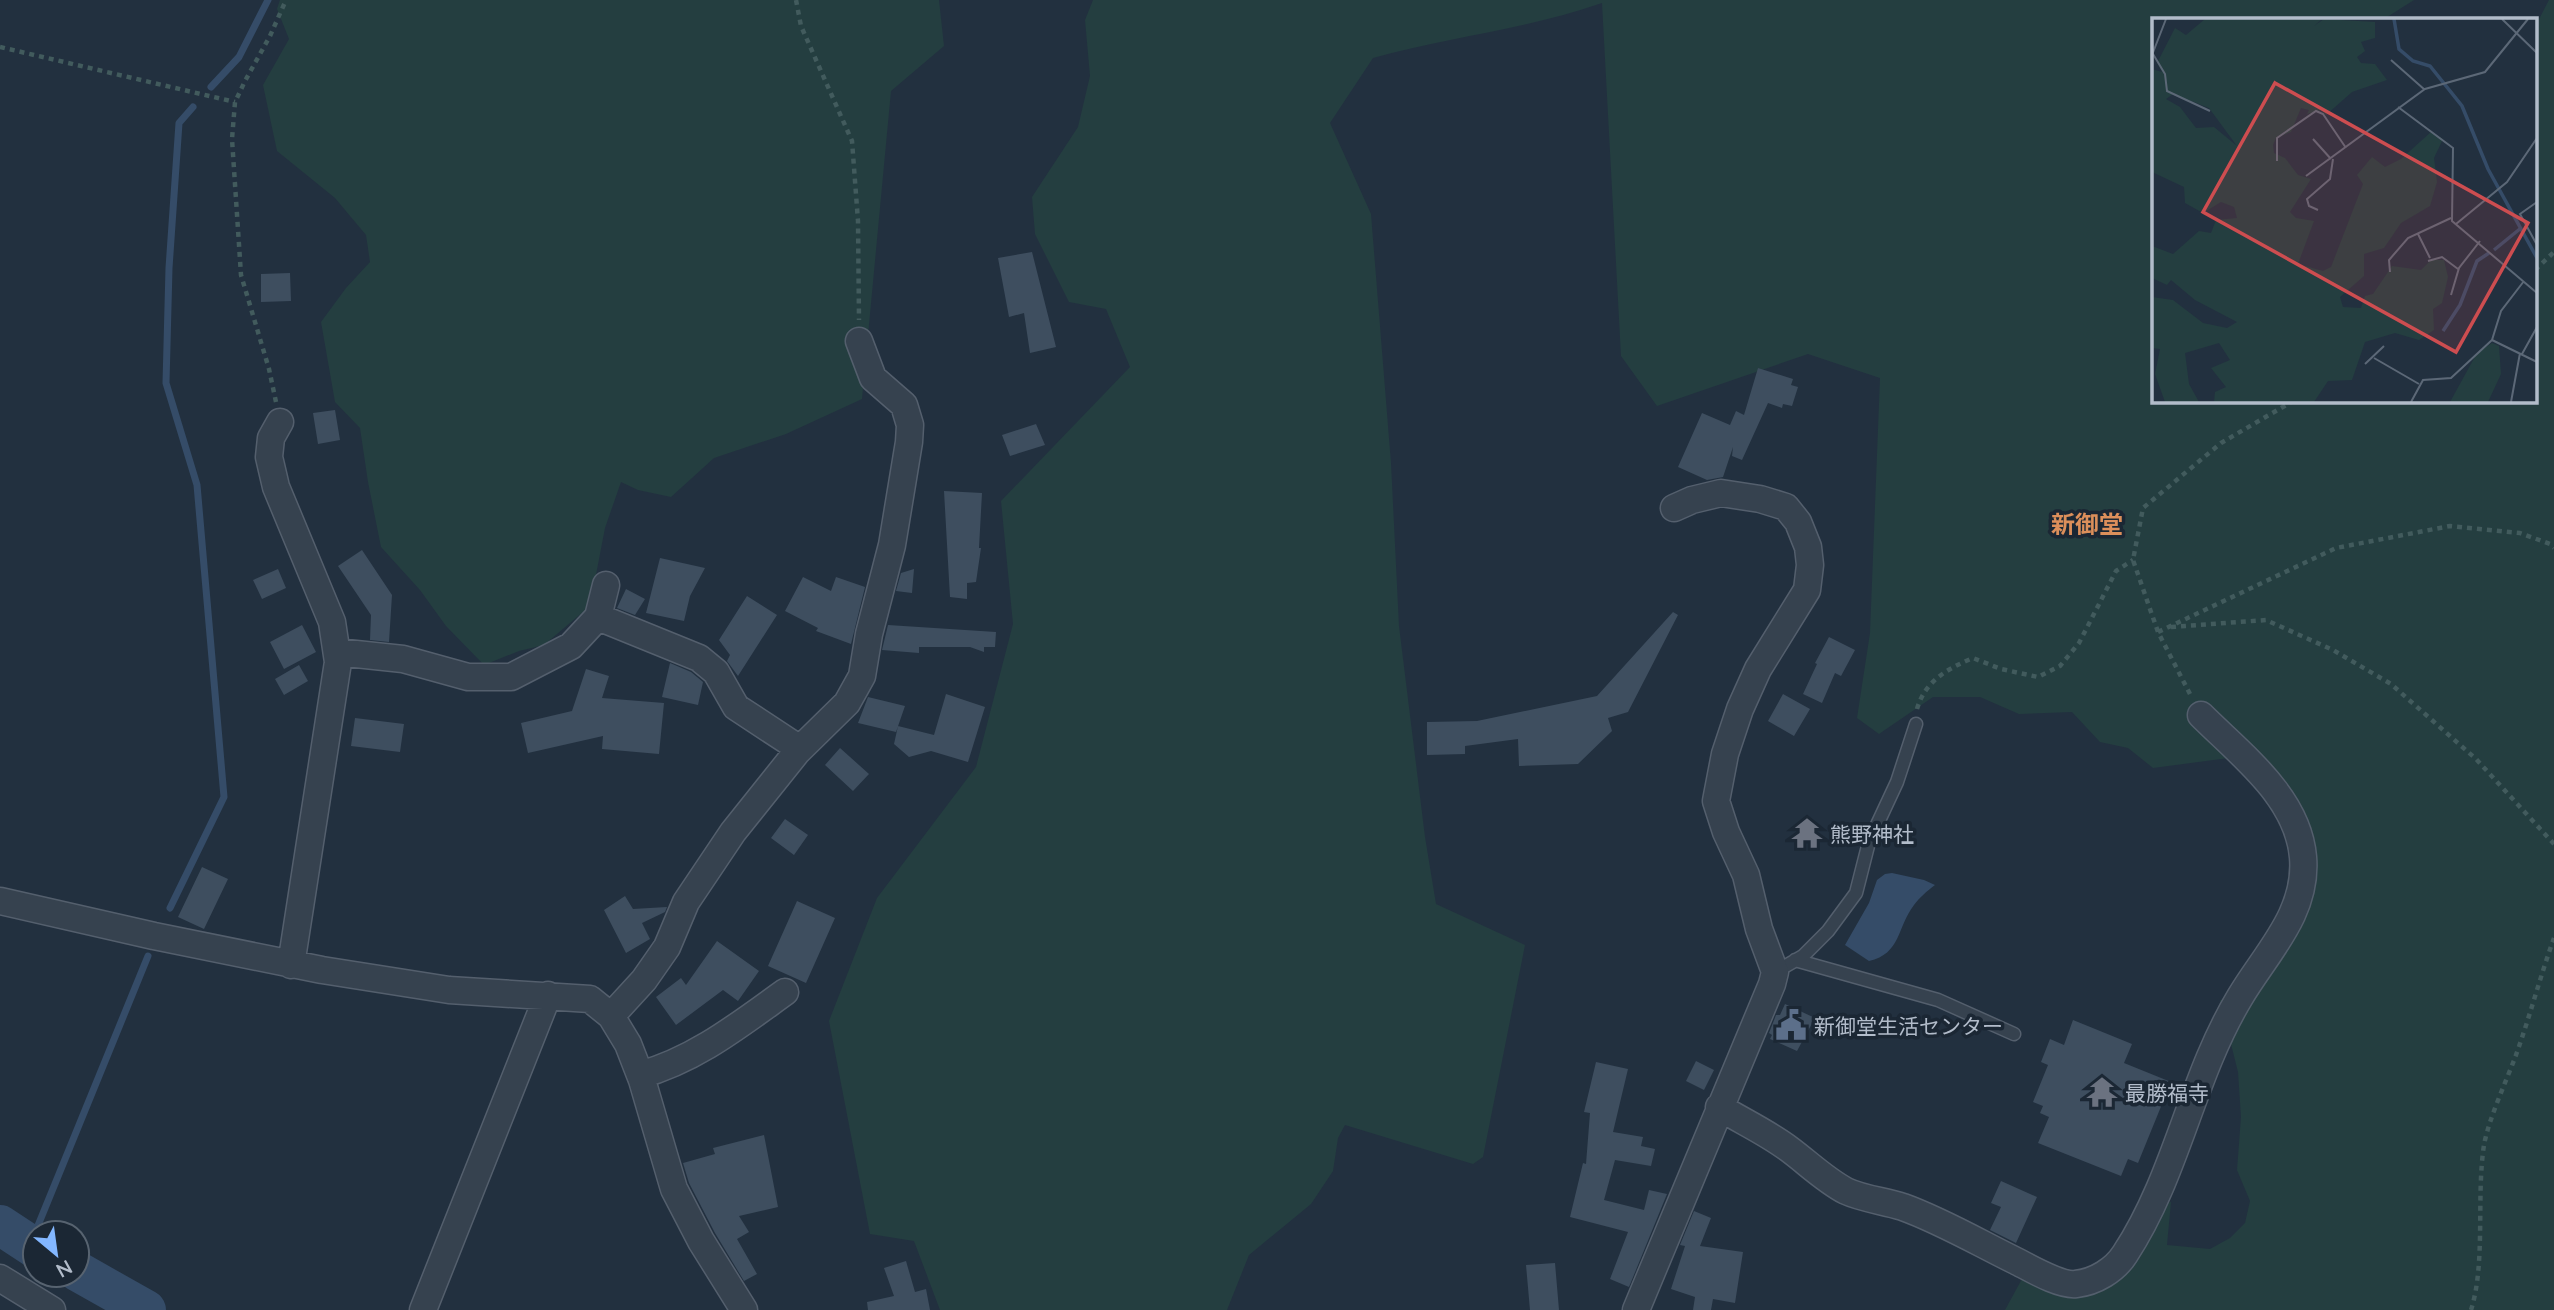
<svg xmlns="http://www.w3.org/2000/svg" width="2554" height="1310" font-family="Lato,'Noto Sans JP',sans-serif">
<style>
.green{fill:#243e40}
.water{fill:#354c68}
.lines{fill:none;stroke-linecap:round;stroke-linejoin:round}
.stream{stroke:#354c68;stroke-width:7}
.river{stroke:#354c68;stroke-width:40}
.building{fill:#3e4e5f}
.lane-casing{stroke:#545f6d;stroke-width:15}
.street-casing{stroke:#545f6d;stroke-width:29}
.path{stroke:#425b5d;stroke-width:4.5;stroke-dasharray:5 5;stroke-linecap:butt}
.lane{stroke:#36424f;stroke-width:12}
.street{stroke:#36424f;stroke-width:26}
.labels{text-anchor:middle;dominant-baseline:central;stroke-width:7;stroke-linejoin:round;paint-order:stroke}
.poi-label{font-size:21px;fill:#b2bcca;stroke:#1b2734;text-anchor:start}
.quarter-label{font-size:24px;font-weight:bold;fill:#dc8f5b;stroke:#1b2734}
.inset-river{fill:none;stroke:#354c68;stroke-width:3.5}
.inset-road{fill:none;stroke:#5c6877;stroke-width:2}
.view{fill:#cd4d50;fill-opacity:0.15;stroke:#cd4d50;stroke-width:3.5}
.inset-edge{fill:none;stroke:#b2bcca;stroke-width:3.5}
</style>
<rect width="100%" height="100%" fill="#22303f"/>
<path class="green" d="M280,0h659l5,46 -53,45 -29,308 -76,35 -72,24 -43,39 -33,-7 -17,-8 -16,46 -15,78 -46,39 -25,6 -35,14 -38,-39 -26,-36 -39,-43 -13,-65 -8,-54 -25,-26 -14,-80 25,-34 24,-26 -4,-27 -31,-37 -58,-47 -14,-66 26,-46 -12,-30z
M1093,0h1321l-30,19h-231v382h382v-374l14,-27h5v1310h-549l18,-33 55,16 87,-90 6,-1 -4,43 43,4 20,-11 15,-15 5,-22 -13,-31 4,-53 -3,-45 -18,-72 27,-5 51,-63 11,-46 -50,-132 -106,14 -25,-20 -28,-6 -28,-30 -53,2 -39,-17h-47l-54,37 -22,-16 13,-85 10,-255 -72,-24 -151,52 -36,-50 -19,-353c-74,26 -154,34 -229,55l-43,65 41,91 20,249 8,163 26,211 11,67 89,41 -42,212 -10,7 -128,-39 -7,13 -5,33 -22,33 -62,51 -22,55h-287l-26,-69 -44,-7 -41,-213 48,-123 99,-131 37,-143 -12,-123 129,-134 -24,-58 -37,-7 -34,-68 -3,-37 46,-70 12,-51 -5,-56z"/>
<path class="water" d="M1892,873l32,7 11,5c-8,6 -16,13 -21,20 -17,22 -13,49 -45,56l-24,-16 24,-42 8,-23 8,-6z"/>
<g class="lines">
<path class="stream" d="M211,87l28,-30 29,-57
M170,908l54,-111 -27,-312 -31,-102 3,-115 10,-145 14,-16
M30,1245l118,-289"/>
<path class="river" d="M0,1225l35,23
M77,1271l69,39"/>
</g>
<path class="building" d="M1032,252l24,95 -26,6 -6,-40 -15,4 -11,-59z
M290,273l1,28 -30,1v-28z
M1758,368l35,11 -2,6 7,2 -6,19 -9,-2 -1,4 -14,-5 -26,57 -10,-4 1,-9 -10,30 -16,3 -29,-13 24,-54 28,12 6,-14 8,4z
M335,410l5,30 -22,4 -5,-31z
M1036,424l9,21 -35,11 -8,-21z
M944,491l38,2 -3,55h2l-5,34 -9,1v16l-17,-2z
M362,550l30,45 -3,47 -19,-2 1,-25 -33,-49z
M660,558l45,10 -15,28 -6,25 -38,-8z
M278,569l8,19 -24,11 -9,-19z
M914,569l-2,24 -16,-2 5,-18z
M803,577l28,14 5,-14 29,10 -14,57 -35,-13 2,-3 -33,-17z
M626,589l19,10 -10,16 -18,-7z
M747,596l30,19 -39,61 -11,-15 3,-6 -11,-15z
M1673,612l5,3 -50,97 -20,6 4,13 -34,33 -59,2 -1,-27 -53,7v8l-38,1v-33l50,-1 120,-25z
M302,625l14,27 -32,17 -14,-27z
M888,625l108,7 -1,15h-11v5l-14,-5h-51v6l-37,-3z
M1829,637l26,13 -14,26 -6,-3 -13,30 -19,-9 14,-30 -2,-1z
M670,663l21,9 12,10 -5,23 -36,-8z
M299,665l9,16 -24,14 -9,-16z
M586,669l23,7 -7,22 62,5 -5,51 -57,-5 1,-13 -75,17 -7,-30 51,-12z
M946,694l39,13 -17,55 -37,-11 -22,6 -15,-13 4,-18 36,9z
M1783,694l27,15 -16,27 -26,-15z
M868,697l37,9 -9,26 -38,-9z
M355,718l49,6 -4,28 -49,-6z
M840,748l29,26 -16,17 -28,-26z
M785,819l23,16 -14,20 -23,-17z
M202,867l26,12 -24,50 -26,-12z
M625,896l8,13 34,-2 -2,5 -23,11 8,16 -24,14 -22,-43z
M797,901l38,17 -29,65 -38,-17z
M717,941l42,30 -21,30 -15,-11 -47,35 -20,-28 25,-19 5,7z
M1785,1004l30,14 -18,33 -27,-12 2,-4 -3,-2 7,-18h4z
M2073,1020l59,24 -8,19 47,19 -33,81 -10,-4 -7,17 -83,-33 11,-26 -9,-4 3,-7 -10,-4 15,-37 -7,-3 9,-23 14,6z
M1696,1061l18,9 -10,20 -18,-9z
M1596,1062l32,7 -15,63 30,5 -2,9 14,3 -4,17 -36,-6 -11,40 40,10 5,-20 18,4 -38,93 -19,-8 18,-47 -58,-15 13,-54 3,1 4,-51 -6,-1z
M764,1135l14,72 -39,9 10,16 -12,7 20,35 -13,7 -29,-48 -26,-50 -6,-20 32,-9 -2,-6z
M2001,1181l36,16 -21,46 -26,-13 11,-23 -10,-4z
M1694,1211l17,7 -11,28 43,6 -8,51 -22,-4 -2,11h-18l2,-13 -24,-8 14,-43 -5,-1z
M906,1261l9,31 11,-3 4,21h-62l-1,-8 27,-6 -10,-28z
M1555,1263l4,47h-29l-4,-45z"/>
<g class="lines">
<defs>
<path id="lane" d="M1795,960l143,40 76,34
M1775,972l28,-16 25,-25 28,-38 13,-51 28,-60 19,-58"/>
<path id="street" d="M280,422l-9,16 -2,19 7,30 56,135 6,40 -47,303
M598,617l101,41 17,14 20,35 64,42
M337,652l66,7 65,18h43l60,-31 27,-29 8,-32
M0,901l154,35 168,34 127,20 141,9 21,17 17,28 14,36 32,109 27,52 43,69
M611,1016l33,-36 23,-33 19,-45 47,-70 64,-80 50,-49 15,-27 7,-42 23,-89 17,-103 1,-17 -6,-20 -31,-27 -14,-37
M640,1075c55,-15 99,-50 145,-83
M1719,1107c23,14 49,26 70,42 19,14 36,31 57,42 17,8 39,10 57,16 39,14 76,36 113,54 14,7 44,25 60,23 19,-2 39,-14 49,-30 52,-79 66,-176 115,-257 26,-44 68,-84 63,-140 -5,-60 -62,-102 -102,-142
M0,1278l52,32
M423,1310l125,-315
M1636,1310l136,-326 3,-12 -16,-43 -13,-54 -20,-43 -10,-31 9,-47 15,-45 18,-40 49,-79 3,-25 -2,-18 -10,-25 -12,-15 -26,-8 -39,-6 -29,7 -18,8"/>
</defs>
<use href="#lane" class="lane-casing"/>
<use href="#street" class="street-casing"/>
<path class="path" d="M796,0l5,26 51,115 6,80 1,99
M0,47l235,55
M2535,270l19,-18
M276,402l-7,-33 -28,-94 -9,-136 3,-37 10,-21 25,-45 16,-36
M2171,627l95,-7 67,30 58,34 85,75 78,85
M2158,632l178,-84 114,-22 70,7 30,11 4,4
M2190,694l-32,-62 -25,-72 10,-52 78,-65 72,-42
M1917,709c8,-28 30,-40 56,-51l28,11 37,8 22,-11 19,-23 37,-72 17,-11
M2471,1310c15,-47 5,-114 13,-165 5,-27 22,-63 32,-90 14,-39 24,-78 38,-117"/>
<use href="#lane" class="lane"/>
<use href="#street" class="street"/>
</g>
<defs>
<symbol id="temple-bare" viewBox="-9 -9 18 18"><path d="M0-6L5-2H3V0L6.5 2.5H4V6H1.5V3h-3V6H-4V2.5H-6.5L-3 0V-2H-5Z" fill="#6b7280" stroke="#1b2734" stroke-width="2.5" paint-order="stroke"/></symbol>
<symbol id="civic-bare" viewBox="-9 -9 18 18"><path d="M-.6-6.5H3V-4.5H.6V-3L4-1V1h2V6H-6V1h2V-1L-.6-3ZM-1.2 2.5V6h2.4V2.5Z" fill="#5c6f8a" stroke="#1b2734" stroke-width="2.5" paint-order="stroke"/></symbol>
</defs>
<g fill-rule="evenodd">
<use href="#temple-bare" x="1785" y="811" width="44" height="44"/>
<use href="#civic-bare" x="1769" y="1003" width="44" height="44"/>
<use href="#temple-bare" x="2080" y="1070" width="44" height="44"/>
</g>
<g class="labels">
<g class="poi-label">
<text x="1830" y="833">熊野神社</text>
<text x="1814" y="1025">新御堂生活センター</text>
<text x="2125" y="1092">最勝福寺</text>
</g>
<g class="quarter-label">
<text x="2087" y="523">新御堂</text>
</g>
</g>
<g transform="translate(2152 18)">
<rect width="385" height="385" fill="#22303f"/>
<path d="M53,1h117l-8,7 10,-7 51,3v16l-14,4 4,9 -8,6 4,6 14,1 12,16 -35,12 -26,23 -5,-5 -14,4 2,-4 -8,-2 -10,24 -15,6 -3,7 1,8 11,5 13,17 13,4 -21,33 6,6 18,3 -16,43 25,7 8,-4 32,-83 -6,-9 15,-18 13,10 16,-8 30,-27 12,7 -9,19 3,24 -7,24 -29,17 -17,25 -20,6v22l-24,21 3,10 18,1 4,-12 8,-2 19,-28 29,4 10,-10h13l4,17 -6,26 -9,6 1,21 -15,10 -24,-7 -30,9 -13,38 -24,1 -14,21h-100l1,-10 11,-5 -15,-19 19,-8 -11,-17 -34,10 4,31 10,18h-34l-10,-28 5,-25 -8,-1v-51l21,3 30,23 24,5 10,-6 -42,-22 -24,-20 -4,5 -15,-7v-32l21,8 26,-23 12,2 5,-13 21,-2 -3,-11 -13,-5 -18,11 -18,-10 -1,-16 -32,-15v-103l10,3 -5,-9 18,-35 11,7zM21,76l36,14 28,38 -23,-19 -18,1 -16,-21 -14,-8zM340,325l7,3 2,28 -13,28h-38l27,-49z" fill="#243e40" fill-rule="evenodd"/>
<path class="inset-river" d="M242,1l5,30 14,12 17,5 32,40 26,63 49,89M342,232l27,-22M291,313l17,-26 17,-44 12,-8"/>
<path class="inset-road" d="M350,1l35,34M1,36l12,20 2,17 43,20M0,37l14,-36M239,42l34,30M246,89l55,41 -1,73 85,72M161,121l18,20M125,143v-23l39,-27 7,3 23,34M154,158l119,-87 60,-17 43,-53M385,184l-17,12 17,31M166,192l-9,-4 -2,-7 23,-20 3,-20M304,206l51,-42 30,-44M266,216l12,24M276,243l14,-4 16,12M238,254l-1,-12 19,-22 43,-20M299,277l8,-27 21,-27M340,322l9,-29 23,-30M340,322l45,22M370,336l15,-27M222,340l45,26M213,346l19,-18M259,384l12,-22 28,-2 41,-38M359,384l9,-49"/>
<path class="view" d="M123,65l253,140 -72,129 -253,-140z"/>
<rect width="385" height="385" class="inset-edge"/>
</g>
<g transform="translate(56 1254) rotate(151)"><circle r="33" fill="#1b2734" stroke="#576370" stroke-width="2"/>
<path d="M0-5L12 26L0 18L-12 26Z" fill="#83b7ff"/>
<text y="-10" font-size="19" font-weight="bold" text-anchor="middle" fill="#b2bcca">N</text>
</g>
</svg>
